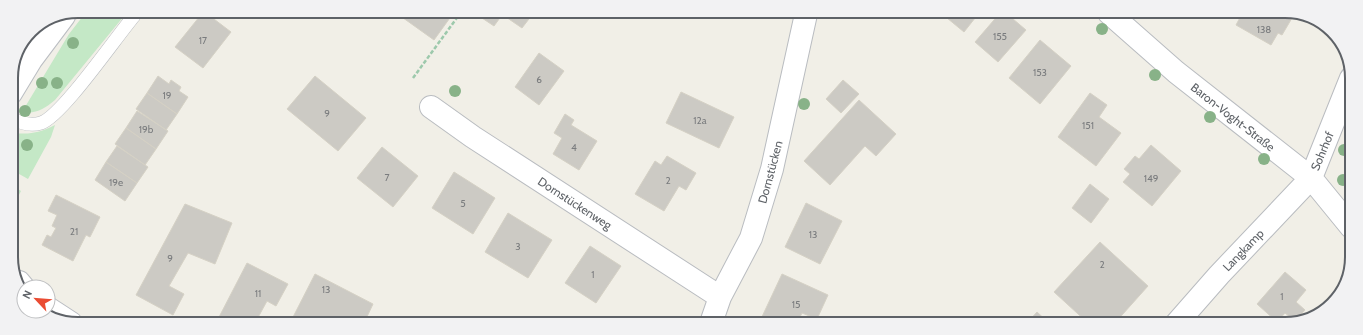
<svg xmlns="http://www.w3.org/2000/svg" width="1363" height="335" font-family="Cabin,sans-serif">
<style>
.green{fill:#c4e8c6}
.building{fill:#cccac4;stroke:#d5d1c5}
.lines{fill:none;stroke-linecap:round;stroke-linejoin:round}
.lane-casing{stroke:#b9bcc0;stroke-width:14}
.street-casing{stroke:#b9bcc0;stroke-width:24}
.secondary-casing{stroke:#babdc2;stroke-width:24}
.path{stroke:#9dc9ac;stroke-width:2.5;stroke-dasharray:4 2;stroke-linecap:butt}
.lane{stroke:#fff;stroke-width:13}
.street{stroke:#fff;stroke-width:22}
.secondary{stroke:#fff;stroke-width:22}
.tree{fill:#88b288}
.labels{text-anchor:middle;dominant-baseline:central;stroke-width:3.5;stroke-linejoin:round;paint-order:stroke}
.number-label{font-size:10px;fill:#7a7c7e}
.street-label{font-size:12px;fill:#5e6267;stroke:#fff}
.rim{fill:none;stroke:#5e6267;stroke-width:2}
</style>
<rect width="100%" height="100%" fill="#f1efe7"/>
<path class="green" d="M83,16h41l-69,84c-11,9 -18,14 -33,12l47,-78z
M55,125l-4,12 -23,42 -16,-9v-31l3,-6c15,2 26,-1 40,-8z
M12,185l9,6 -9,17z"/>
<path class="building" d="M1243,12h47l-2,4 4,2 -10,17 -4,-2 -7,12 -35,-20z
M941,13h38l-15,19z
M1000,13h6l20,17 -28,32 -23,-20z
M399,15h53l-18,25z
M484,15h18l-8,11 -12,-8z
M503,15h29l-10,13z
M200,16h10l21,16 -28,36 -28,-21z
M1040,40l31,26 -31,38 -31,-26z
M539,53l25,18 -25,34 -24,-18z
M158,76l11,8 2,-4 10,7 -2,4 9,6 -11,17 -30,-21z
M315,76l51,42 -28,33 -51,-42z
M843,80l16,14 -18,19 -15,-14z
M681,92l53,25 -15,31 -53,-25z
M147,93l30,21 -11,16 -30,-21z
M1090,93l17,12 -8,12 22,16 -25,33 -38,-29z
M859,100l37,34 -20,22 -11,-10 -35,39 -26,-24z
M137,111l31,20 -12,18 -30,-21z
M565,114l9,6 -3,5 26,16 -18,29 -26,-16 9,-16 -8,-5z
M126,128l30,21 -11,16 -30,-21z
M1151,145l30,26 -29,35 -29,-24 7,-8 -6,-5 11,-13 4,3z
M117,146l31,21 -11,16 -31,-21z
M382,147l36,29 -25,31 -36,-29z
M667,156l29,17 -10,17 -7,-4 -15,25 -29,-17 20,-33 6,4z
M106,162l31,21 -12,18 -30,-21z
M454,172l41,26 -22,36 -41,-26z
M1090,184l19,15 -18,24 -19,-15z
M56,195l44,22 -10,20 -4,-2 -13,26 -31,-16 5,-10 4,2 5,-9 -4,-2 5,-11 -9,-4z
M806,203l36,18 -22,43 -35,-17z
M185,204l47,19 -17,41 -27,-11 -19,33 15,8 -11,21 -37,-20z
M508,213l44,27 -24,38 -43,-26z
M1100,242l48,44 -34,38h-25l-35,-32z
M590,246l31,20 -25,37 -31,-20z
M247,263l41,21 -12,22 -9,-5 -12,22h-35l-3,-2z
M1285,272l21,18 -10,12 9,8 -10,11 -10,-8 -8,9 -20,-18z
M315,274l58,30 -9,19h-30l-8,-4 -2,4h-34z
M782,274l46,21 -11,24 -15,-6 -5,10h-31l-6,-2z
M1037,312l13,12h-24z
M591,318l10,5h-12z"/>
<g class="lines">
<defs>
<path id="lane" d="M11,118c9,5 20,8 30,5 21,-7 75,-86 93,-107"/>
<path id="street" d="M1109,13l67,59 135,106 40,49
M431,107l42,30 247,160
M711,323l9,-26 31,-59 21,-69 34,-155
M1176,324l43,-49 92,-97 40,-100"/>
<path id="secondary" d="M11,93l20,-33 33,-44
M19,282l5,6
M48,308l23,15"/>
</defs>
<use href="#lane" class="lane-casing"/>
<use href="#street" class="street-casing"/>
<use href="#secondary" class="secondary-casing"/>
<path class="path" d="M413,78l46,-63"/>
<use href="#lane" class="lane"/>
<use href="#street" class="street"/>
<use href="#secondary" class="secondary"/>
</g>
<g class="tree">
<circle cx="1102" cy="29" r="6"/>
<circle cx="73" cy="43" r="6"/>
<circle cx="1155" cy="75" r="6"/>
<circle cx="42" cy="83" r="6"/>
<circle cx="57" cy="83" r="6"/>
<circle cx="455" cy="91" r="6"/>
<circle cx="804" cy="104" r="6"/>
<circle cx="25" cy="111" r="6"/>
<circle cx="1210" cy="117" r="6"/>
<circle cx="27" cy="145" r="6"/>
<circle cx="1344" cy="150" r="6"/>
<circle cx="1264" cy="159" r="6"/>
<circle cx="1343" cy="180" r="6"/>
</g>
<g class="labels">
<g class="number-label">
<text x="1264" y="29">138</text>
<text x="1000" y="36">155</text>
<text x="203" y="40">17</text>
<text x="1040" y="72">153</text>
<text x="539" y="79">6</text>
<text x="167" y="95">19</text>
<text x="327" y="113">9</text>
<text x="700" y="120">12a</text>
<text x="1088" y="125">151</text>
<text x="146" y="129">19b</text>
<text x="574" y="147">4</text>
<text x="387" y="177">7</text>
<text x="1151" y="178">149</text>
<text x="668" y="180">2</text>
<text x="116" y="182">19e</text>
<text x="463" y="203">5</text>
<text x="74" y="231">21</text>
<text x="813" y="234">13</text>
<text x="518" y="246">3</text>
<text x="170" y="258">9</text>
<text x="1102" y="264">2</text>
<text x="593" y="274">1</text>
<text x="326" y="289">13</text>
<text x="258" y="293">11</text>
<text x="1282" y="296">1</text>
<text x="796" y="304">15</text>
</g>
<g class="street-label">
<text transform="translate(1233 117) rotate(38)">Baron-Voght-Straße</text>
<text transform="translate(1322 151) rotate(-67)">Sohrhof</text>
<text transform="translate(770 172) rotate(-75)">Dornstücken</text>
<text transform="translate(575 203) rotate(33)">Dornstückenweg</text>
<text transform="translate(1243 250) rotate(-46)">Langkamp</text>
</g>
</g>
<path d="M0 0H1363V335H0ZM78 18H1285A60 60 0 0 1 1345 78V257A60 60 0 0 1 1285 317H78A60 60 0 0 1 18 257V78A60 60 0 0 1 78 18Z" fill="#f2f2f3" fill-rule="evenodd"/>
<path class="rim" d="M78 18H1285A60 60 0 0 1 1345 78V257A60 60 0 0 1 1285 317H78A60 60 0 0 1 18 257V78A60 60 0 0 1 78 18Z"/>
<g transform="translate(36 299) rotate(296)"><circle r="19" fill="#ffffff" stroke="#bfc0c2"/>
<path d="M0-3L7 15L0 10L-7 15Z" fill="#ea4c33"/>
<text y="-6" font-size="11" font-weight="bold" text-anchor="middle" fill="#5e6267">N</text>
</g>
</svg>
